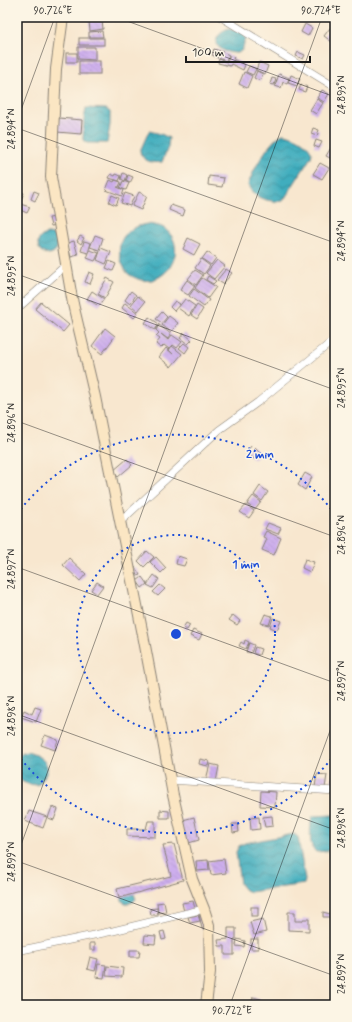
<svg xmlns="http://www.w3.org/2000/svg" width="352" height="1022" font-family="Mynerve,sans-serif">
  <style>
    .water { fill: url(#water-waves); stroke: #2e646d }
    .building { fill: url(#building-back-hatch) }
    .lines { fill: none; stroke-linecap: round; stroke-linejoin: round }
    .street-casing { stroke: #8a8276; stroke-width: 8 }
    .secondary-casing { stroke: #8a8276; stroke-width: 12 }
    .street { stroke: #fff; stroke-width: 7 }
    .secondary { stroke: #fbe6c3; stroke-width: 10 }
    .ticks { fill: none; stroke: #1c1c1c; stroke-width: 1; stroke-opacity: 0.45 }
    .ring { fill: none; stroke: #1d4ed8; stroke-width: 2; stroke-dasharray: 2 4 }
    .centre { fill: #1d4ed8; stroke: #fcf5e5; stroke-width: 2 }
    .ring-label { font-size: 12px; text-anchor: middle; font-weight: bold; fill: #1d4ed8; stroke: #fcf5e5; stroke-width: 3; stroke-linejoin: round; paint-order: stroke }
    .neatline { fill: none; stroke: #1c1c1c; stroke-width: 1.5 }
    .ticks-label { font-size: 10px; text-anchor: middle; fill: #1c1c1c }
  </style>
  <defs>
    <pattern id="water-waves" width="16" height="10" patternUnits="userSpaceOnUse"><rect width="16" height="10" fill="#40adbe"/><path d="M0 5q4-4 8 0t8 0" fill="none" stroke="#358c9a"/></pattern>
    <pattern id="building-back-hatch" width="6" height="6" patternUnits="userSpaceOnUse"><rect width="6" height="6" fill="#cdaeed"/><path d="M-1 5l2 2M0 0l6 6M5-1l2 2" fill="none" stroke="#af95cb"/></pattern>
  </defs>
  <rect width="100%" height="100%" fill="#fcf5e5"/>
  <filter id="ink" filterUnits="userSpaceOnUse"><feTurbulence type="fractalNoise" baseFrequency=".025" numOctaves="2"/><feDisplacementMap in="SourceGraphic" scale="8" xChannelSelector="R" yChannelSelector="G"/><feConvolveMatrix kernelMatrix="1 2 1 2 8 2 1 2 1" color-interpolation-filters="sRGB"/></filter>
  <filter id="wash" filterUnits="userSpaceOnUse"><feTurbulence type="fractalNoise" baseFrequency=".012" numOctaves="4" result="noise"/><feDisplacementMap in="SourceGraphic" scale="16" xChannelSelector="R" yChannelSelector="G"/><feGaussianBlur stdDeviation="0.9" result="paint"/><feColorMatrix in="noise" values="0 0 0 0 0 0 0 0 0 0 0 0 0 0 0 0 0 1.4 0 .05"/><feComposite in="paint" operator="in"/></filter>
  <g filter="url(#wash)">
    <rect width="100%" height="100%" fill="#f8e7cf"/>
    <g class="water">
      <path d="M229,29l14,4 3,6 -4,11 -4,3c-9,0 -17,-2 -22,-9 0,-8 5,-12 13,-15z"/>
      <path d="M86,108l20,1 4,3v13l-3,18h-20l-4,-3 1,-21z"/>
      <path d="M149,131l12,3 8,4 -1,9 -6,15c-8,2 -21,-1 -22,-11z"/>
      <path d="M283,134c10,1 25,8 29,19l-1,4 -28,44c-14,1 -29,-2 -35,-16 4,-13 22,-46 35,-51z"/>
      <path d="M147,224c6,1 13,1 18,5 13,10 13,25 5,38 -8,11 -19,16 -32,12 -4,-2 -10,-4 -12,-8 -14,-23 -5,-43 21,-47z"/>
      <circle cx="48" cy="244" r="10"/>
      <path d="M27,752c11,3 26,11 18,23 -2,4 -4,7 -7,10 -22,-1 -23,-9 -21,-28l5,-4z"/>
      <path d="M335,815v35l-19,2c-8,-6 -6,-26 -4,-35l2,-1z"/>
      <path d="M294,834l4,3 7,43 -1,4 -54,8 -5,-2 -5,-6 -4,-32 3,-6 6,-3z"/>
      <path d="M134,894l2,5 -3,3 -8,2 -3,-4v-5z"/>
    </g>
    <g id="blocks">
      <g class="building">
        <path d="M102,20l1,9 -13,2 -1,-10z"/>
        <path d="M305,24l7,4 -4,8 -7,-4z"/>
        <path d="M330,28l5,3v7l-3,4 -8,-6z"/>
        <path d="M102,31l1,6h-14v-5z"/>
        <rect x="79" y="38" width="25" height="7"/>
        <path d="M78,47h17v13l-17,-1z"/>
        <path d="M214,49l6,2 -2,7 -6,-3z"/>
        <path d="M221,51l8,4 -3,6 -8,-3z"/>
        <path d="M298,52l7,3 -2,4 -7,-3z"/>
        <rect x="66" y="53" width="11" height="9"/>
        <path d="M229,56l5,1 -1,2 12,6 -2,5 -12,-6 -1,2 -12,-3 1,-4 8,3z"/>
        <rect x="79" y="61" width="21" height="13"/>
        <path d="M259,62l9,4 -3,8 -9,-4z"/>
        <path d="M249,66l7,3 -3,6 -7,-3z"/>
        <path d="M257,71l6,3 -3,7 -6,-3z"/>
        <path d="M244,72l8,4 -5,12 -8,-4z"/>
        <path d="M279,74l10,4 -2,6 -4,-2 -2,6 -6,-2z"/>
        <path d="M291,75l9,4 -3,7 -9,-3z"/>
        <path d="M272,78l4,1 -2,6 -4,-1z"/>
        <path d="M301,84l6,3 -2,5 -6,-2z"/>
        <path d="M322,90l7,4 -5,8 -7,-4z"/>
        <path d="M317,99l6,4 -7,11 -6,-4z"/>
        <path d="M59,118l23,2 -1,14 -24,-2z"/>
        <path d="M313,128l6,2 -2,6 -6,-2z"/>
        <path d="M316,140l6,2 -3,6 -5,-2z"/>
        <path d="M332,146l3,2v3l-5,7 -4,-2z"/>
        <path d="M320,163l9,5 -7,11 -9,-5z"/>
        <path d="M123,173l4,2 -2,6 -4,-2z"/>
        <path d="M111,174l4,2 1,-2 5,2 -2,5 -10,-3z"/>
        <path d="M128,175l5,2 -3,6 -4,-2z"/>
        <path d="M209,176l15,2 -2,9 -14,-2z"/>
        <path d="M110,180l4,2 1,-2 6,2 -2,5h-2l7,3 -2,6 -16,-6z"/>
        <path d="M123,181l6,2 -3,7 -6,-2z"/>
        <path d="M19,191l5,2 -4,9 -3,-1z"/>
        <path d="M34,191l5,2 -4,8 -4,-2z"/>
        <path d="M139,192l8,4 -6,14 -9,-4z"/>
        <path d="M125,193l9,3 -4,10 -9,-3z"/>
        <path d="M112,195l7,3 -3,7 -7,-3z"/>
        <path d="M20,204l10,3 -3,6 -9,-4z"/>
        <path d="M171,205l14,5 -2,6 -14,-6z"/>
        <path d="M55,217l2,8 -6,1 -2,-8z"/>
        <path d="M95,235l8,3 -4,12 -9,-3z"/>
        <path d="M80,236l4,2 -3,6 -4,-3z"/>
        <path d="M188,238l12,6 -6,11 -11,-6z"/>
        <path d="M74,241l4,14 -7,2 -4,-14z"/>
        <path d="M84,241l7,2 -3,10 -7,-2z"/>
        <path d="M101,248l10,4 -5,12 -9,-4z"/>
        <path d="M90,250l9,3 -4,8 -8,-3z"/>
        <path d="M207,252l9,6 -5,7 -9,-6z"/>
        <path d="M201,259l9,7 -6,8 -9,-6z"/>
        <path d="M217,260l8,6 -11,13 -8,-6z"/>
        <path d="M109,261l7,3 -3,7 -7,-3z"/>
        <path d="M226,269l6,4 -9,11 -6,-4z"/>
        <path d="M195,270l8,5 -7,10 -8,-6z"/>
        <path d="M89,272l5,2 -4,10 -5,-2z"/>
        <path d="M208,276l8,5 -3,3 -7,-4z"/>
        <path d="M107,278l7,4 -9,16 -7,-4z"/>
        <path d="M202,278l14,9 -8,11 -13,-10z"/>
        <path d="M187,280l8,6 -7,9 -8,-5z"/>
        <path d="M194,289l15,11 -5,7 -15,-11z"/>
        <path d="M92,291l12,8 -5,7 -12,-7z"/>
        <path d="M131,291l5,4 -6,9 -5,-4z"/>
        <path d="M138,296l7,6 -7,9 -7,-6z"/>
        <path d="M185,299l10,7 -6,10 -11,-8z"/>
        <path d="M175,301l5,3 -6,7 -4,-4z"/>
        <path d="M41,302l28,23 -6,7 -28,-23z"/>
        <path d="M125,303l13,10 -4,5 -12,-10z"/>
        <path d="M197,305l6,4 -6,10 -6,-4z"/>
        <path d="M162,312l5,5 -5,6 -6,-4z"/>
        <path d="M169,316l9,7 -7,9 -9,-7z"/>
        <path d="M149,317l10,7 -4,6 -10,-7z"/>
        <path d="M159,325l12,9 -3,5 -7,-5 7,6 4,-5 10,7 -5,6 -4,-3 -4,4 -5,-4 -3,3 -5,-4 4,-5 -4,-3 3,-3 -3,-3z"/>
        <path d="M105,328l10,8 -13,18 -10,-8z"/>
        <path d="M184,333l8,7 -4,4 -8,-6z"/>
        <path d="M184,343l5,4 -4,6 -6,-5z"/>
        <path d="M172,346l10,8 -11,13 -12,-10 7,-9 7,6 -4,-4z"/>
        <path d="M252,445l8,8 -6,6 -8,-7z"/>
        <path d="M127,459l5,6 -14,12 -5,-6z"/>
        <path d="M305,473l7,4 -7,13 -7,-5z"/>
        <path d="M260,486l8,6 -6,9 -8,-6z"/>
        <path d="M253,496l8,6 -6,8 -8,-6z"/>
        <path d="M246,505l8,6 -5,7 -9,-6z"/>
        <path d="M268,523l13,5 -3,6 -13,-5z"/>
        <path d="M266,531l15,7 -7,17 -12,-5 5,-11 -4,-2z"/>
        <path d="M147,551l7,6 -10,10 -6,-6z"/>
        <path d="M178,556l9,3 -3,7 -8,-2z"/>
        <path d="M156,557l10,11 -5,5 -11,-11z"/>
        <path d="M69,558l17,16 -6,7 -17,-16z"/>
        <path d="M305,559l9,3 -4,10 -8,-4z"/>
        <path d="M135,567l5,8 -5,2 -4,-8z"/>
        <path d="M154,575l5,4 -6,9 -6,-3z"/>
        <path d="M142,577l5,7 -5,4 -5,-7z"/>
        <path d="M97,582l6,4 -6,8 -6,-4z"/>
        <path d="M160,585l5,4 -7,7 -5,-4z"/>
        <path d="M265,614l7,2 -3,9 -8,-2z"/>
        <path d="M233,615l7,6 -3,4 -8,-5z"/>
        <path d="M273,618l8,3 -4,9 -7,-3z"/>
        <path d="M186,623l4,2 -3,5 -4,-2z"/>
        <path d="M193,630l9,4 -3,6 -9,-4z"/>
        <path d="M245,640l4,2 -3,7 -7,-3 2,-4 3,2z"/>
        <path d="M249,643l5,2 -3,8 -5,-1z"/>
        <path d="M255,647l6,2 -2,6 -6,-2z"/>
        <path d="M35,707l6,2 -5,13 -15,-5 3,-7 8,4z"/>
        <path d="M45,735l13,5 -3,10 -14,-5z"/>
        <path d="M200,759l9,2 -1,5 -9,-2z"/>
        <path d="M210,764l9,2 -3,16 -10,-2z"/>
        <path d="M317,774l10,1 -2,13 -10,-1z"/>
        <path d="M333,775l2,1v10l-4,-1z"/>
        <path d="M261,791l15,1 -1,15 -15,-1z"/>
        <path d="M52,807l6,2 -4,11 -6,-2z"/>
        <path d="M160,810l9,1v7h-9z"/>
        <path d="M29,811l18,6 -4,11 -18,-7z"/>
        <path d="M272,816l1,10 -8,1 -2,-10z"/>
        <path d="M194,817l5,23 -14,4 -6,-23z"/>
        <path d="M259,817l1,12 -9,1 -1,-12z"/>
        <path d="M148,821h7v16l-28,-1v-7h19z"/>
        <path d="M232,824h6l1,8 -6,1z"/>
        <path d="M174,844l9,36 -64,18 -2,-9 54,-13 -8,-31z"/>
        <path d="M224,859l2,14 -15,2 -2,-14z"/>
        <path d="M208,860l1,10 -12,1 -1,-10z"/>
        <path d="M193,901l2,8 -11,3 -2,-9z"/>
        <path d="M164,902l2,10 -8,1 -1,-10z"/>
        <rect x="251" y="907" width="7" height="9"/>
        <path d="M157,908l1,7h-7l-1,-6z"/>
        <path d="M331,908h4v6h-2v3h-10v-5l7,2z"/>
        <path d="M288,912h7v9h8v-2h6v12l-21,-1z"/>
        <path d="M205,914l2,14 -5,1 -3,-14z"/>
        <path d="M198,915l2,6 -10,2 -2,-6z"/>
        <path d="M263,919l3,13 -12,3 -4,-13z"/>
        <path d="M228,928h8v11h-2v16h-9v-9h-6l-1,-6 10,-1z"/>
        <path d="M164,931l2,8 -4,1 -2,-8z"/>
        <path d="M145,935l11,1 -1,8 -11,-1z"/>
        <path d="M237,939l8,2 -1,6 -8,-1z"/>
        <rect x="251" y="939" width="7" height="10"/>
        <rect x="90" y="943" width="5" height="7"/>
        <path d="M130,950h10l-1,7h-9z"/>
        <path d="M90,957l8,2 -3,12 -8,-2z"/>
        <path d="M98,964l8,1 -2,13 -8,-1z"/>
        <path d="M107,966l16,2 -1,9 -16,-1z"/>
        <path d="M253,997l8,2 -2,6h-10l1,-4h2z"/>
      </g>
    </g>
  </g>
  <g filter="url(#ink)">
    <use href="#blocks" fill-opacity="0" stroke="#8a8276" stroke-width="1"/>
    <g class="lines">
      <defs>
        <g id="street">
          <path d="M221,17l114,70"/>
          <path d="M17,309l50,-45"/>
          <path d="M120,522l99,-92 39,-28 77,-63"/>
          <path d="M170,780l165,11"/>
          <path d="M17,951l96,-20 91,-22"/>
        </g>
        <path id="secondary" d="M63,17l-7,52 -5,108 22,127 22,93 48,238 30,160 19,84 12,30 5,16 1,47 -4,33"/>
      </defs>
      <use href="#street" class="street-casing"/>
      <use href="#secondary" class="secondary-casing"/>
      <use href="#street" class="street"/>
      <use href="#secondary" class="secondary"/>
    </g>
  </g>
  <path class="ticks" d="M116,17l219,80M17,121l38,-104M17,128l318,115M17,274l318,116M17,421l318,116M17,567l318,116M17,714l318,116M17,856l305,-839M17,861l318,115M230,1005l105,-288"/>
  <g class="ring">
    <circle cx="176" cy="634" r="99"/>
    <path d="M335 754A199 199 0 0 1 17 754M17 514A199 199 0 0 1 335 514"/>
  </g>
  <circle cx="176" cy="634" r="6" class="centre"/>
  <g class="ring-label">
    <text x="260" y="458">2 min</text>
    <text x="246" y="568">1 min</text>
  </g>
  <rect width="352" height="1022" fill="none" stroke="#fcf5e5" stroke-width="44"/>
  <path d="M186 56v6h124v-6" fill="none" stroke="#1c1c1c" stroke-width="2"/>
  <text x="192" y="56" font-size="12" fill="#1c1c1c" stroke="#fcf5e5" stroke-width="3" paint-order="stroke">100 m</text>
  <rect x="22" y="22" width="308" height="978" class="neatline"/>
  <g class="ticks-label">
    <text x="53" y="14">90.726°E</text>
    <text x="321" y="14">90.724°E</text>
    <text transform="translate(341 95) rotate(-90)" y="4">24.893°N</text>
    <text transform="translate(11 129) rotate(-90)" y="4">24.894°N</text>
    <text transform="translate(341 241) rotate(-90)" y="4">24.894°N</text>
    <text transform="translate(11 276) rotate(-90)" y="4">24.895°N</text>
    <text transform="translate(341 388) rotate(-90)" y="4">24.895°N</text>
    <text transform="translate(11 423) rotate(-90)" y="4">24.896°N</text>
    <text transform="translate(341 535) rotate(-90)" y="4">24.896°N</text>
    <text transform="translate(11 569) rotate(-90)" y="4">24.897°N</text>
    <text transform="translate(341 681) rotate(-90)" y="4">24.897°N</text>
    <text transform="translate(11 716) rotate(-90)" y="4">24.898°N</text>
    <text transform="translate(341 828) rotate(-90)" y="4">24.898°N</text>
    <text transform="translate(11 862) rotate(-90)" y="4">24.899°N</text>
    <text transform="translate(341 974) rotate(-90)" y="4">24.899°N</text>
    <text x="232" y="1014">90.722°E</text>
  </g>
</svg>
